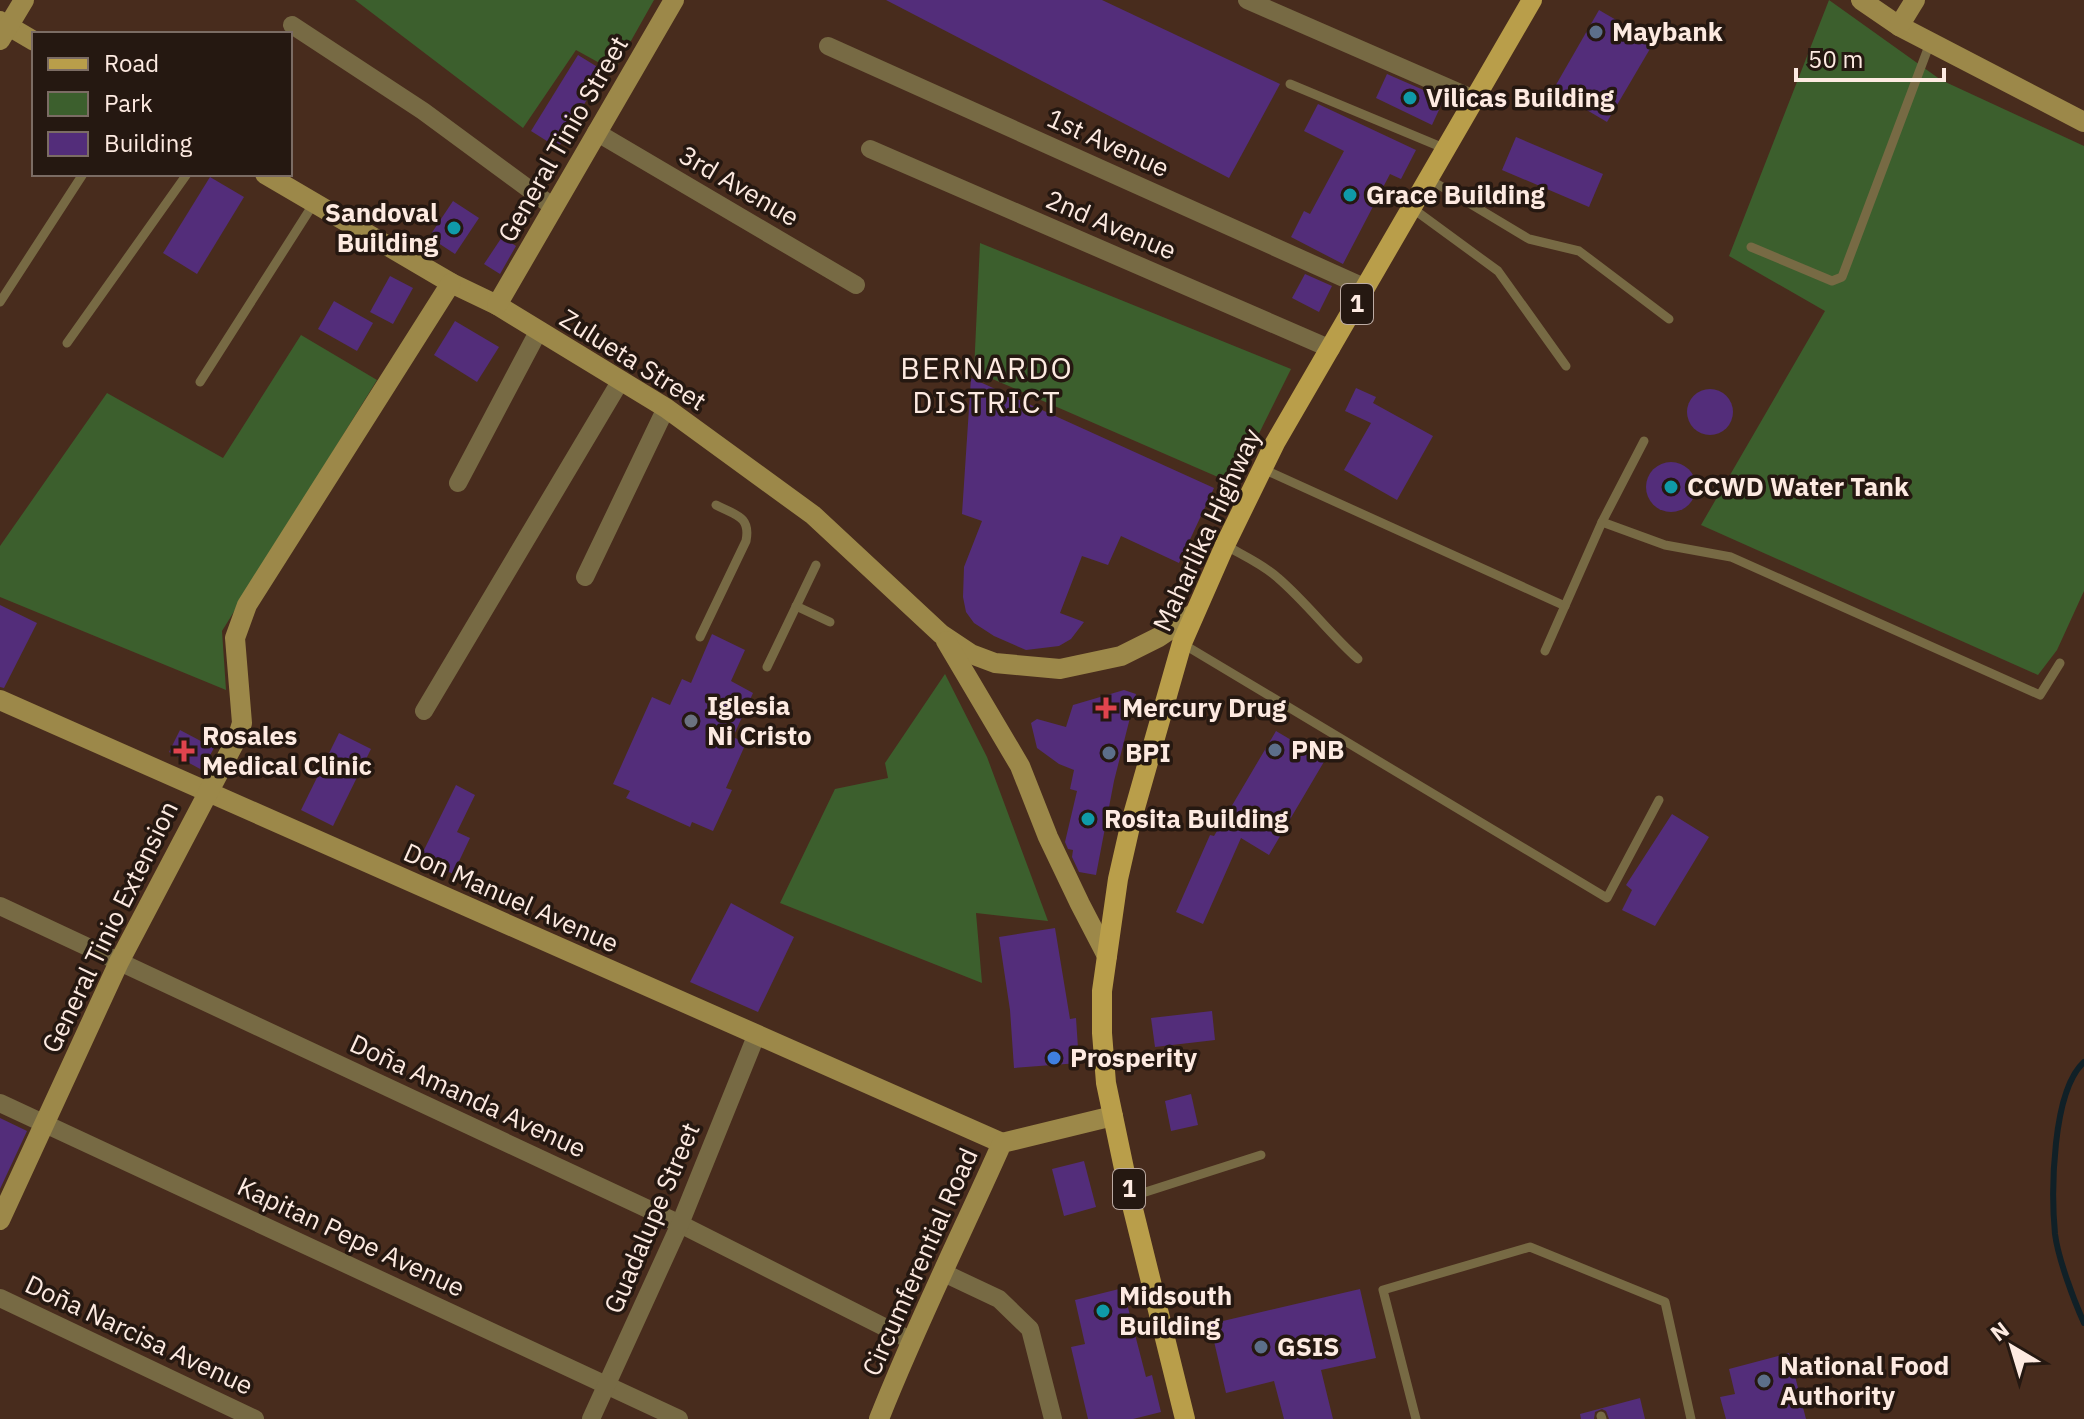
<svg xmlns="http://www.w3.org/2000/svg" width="2084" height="1419" font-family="'IBM Plex Sans',sans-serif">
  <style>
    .green { fill: #3c5f2d }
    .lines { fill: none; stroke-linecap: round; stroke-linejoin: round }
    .stream { stroke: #102027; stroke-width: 6 }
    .building { fill: #532d7a }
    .lane { stroke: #776a44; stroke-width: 9 }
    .street { stroke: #776a44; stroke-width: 18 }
    .secondary { stroke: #9c8849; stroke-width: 20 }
    .primary { stroke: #b99e4a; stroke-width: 20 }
    .service-dot { fill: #5c6f8a; stroke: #251811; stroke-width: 3 }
    .culture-dot { fill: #0f9aa8; stroke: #251811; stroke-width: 3 }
    .health-dot { fill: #e0444e; stroke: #251811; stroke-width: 3 }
    .worship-dot { fill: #6b7280; stroke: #251811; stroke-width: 3 }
    .shop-dot { fill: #3f7fe0; stroke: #251811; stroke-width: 3 }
    .labels { text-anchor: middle; stroke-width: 7; stroke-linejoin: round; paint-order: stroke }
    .shield { fill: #251811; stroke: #bcaba3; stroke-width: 2 }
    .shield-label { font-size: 24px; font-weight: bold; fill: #fdeae1 }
    .poi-label { font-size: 26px; font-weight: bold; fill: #fdeae1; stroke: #251811; text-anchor: start }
    .street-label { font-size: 26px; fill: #fdeae1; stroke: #251811 }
    .quarter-label { font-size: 30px; letter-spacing: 2px; fill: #fdeae1; stroke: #251811 }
  </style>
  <rect width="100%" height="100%" fill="#482c1d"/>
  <g class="green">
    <path d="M355,0h299l-40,71 -38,-21 -53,78z"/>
    <path d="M1829,0l112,80 143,66v445l-27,59 -19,25 -337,-150 124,-214 -96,-55z"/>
    <path d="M980,243l311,126 -57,115 -260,-113z"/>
    <path d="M301,335l76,45 -155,251 4,59 -226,-93v-51l107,-153 116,65z"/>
    <path d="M945,674l42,83 61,164 -72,-8 6,70 -202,-80 55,-114 53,-11 -3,-15z"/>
  </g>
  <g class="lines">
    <path class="stream" d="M2084,1062c-32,29 -33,130 -29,172 3,24 19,67 29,89"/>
  </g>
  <g class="building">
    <path d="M886,0h216l178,84 -51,94z"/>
    <path d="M1599,10l55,32 -47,80 -54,-32z"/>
    <path d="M578,55l26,16 -46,77 -27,-17z"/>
    <path d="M1387,74l57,25 -12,26 -56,-27z"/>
    <path d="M1318,104l98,46 -15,29 -11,-5 -47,90 -52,-27 13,-26 6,3 34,-63 -40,-20z"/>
    <path d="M1516,137l87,37 -14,33 -87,-37z"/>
    <path d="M210,177l34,20 -47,77 -34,-21z"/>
    <path d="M453,201l26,17 -24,36 -26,-17z"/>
    <path d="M502,237l14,9 -16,28 -16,-10z"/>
    <path d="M1305,274l27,12 -13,26 -27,-14z"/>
    <path d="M390,276l23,12 -20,36 -23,-12z"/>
    <path d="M334,301l39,22 -16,28 -39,-22z"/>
    <path d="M455,321l44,26 -22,35 -43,-27z"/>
    <path d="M971,378l243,110 -35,75 -58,-27 -13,29 -26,-9 -22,57 24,9 -13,17 -12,7 -33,4 -32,-14 -20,-13 -8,-11 -3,-15 1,-30 18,-46 -20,-7z"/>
    <path d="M1356,388l20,9 -3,6 60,33 -36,64 -53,-30 27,-47 -26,-12z"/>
    <circle cx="1710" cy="412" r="23"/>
    <circle cx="1671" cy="487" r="25"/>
    <path d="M0,605l37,18 -33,65 -4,-1z"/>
    <path d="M712,634l33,16 -14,31 22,12 -20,44 13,6 -20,45 6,2 -19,41 -21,-9 -2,5 -64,-29 4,-7 -17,-7 39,-87 18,8 12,-26 9,4z"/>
    <path d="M1124,690l12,4 -22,87 -18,94 -17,-3 -7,-15 1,-7 -5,-1 -3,-7 12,-51 -7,-2 4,-19 -15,-6 -22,-16 -6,-25 6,-4 29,8 7,-22z"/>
    <path d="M180,730l34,18 -12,22 -33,-18z"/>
    <path d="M1276,731l49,29 -56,95 -28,-17 -38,86 -27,-12 34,-77 4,1z"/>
    <path d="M339,733l32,16 -38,77 -32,-16z"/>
    <path d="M456,785l19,10 -18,37 13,6 -17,36 -33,-16z"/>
    <path d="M1672,814l37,23 -54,89 -33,-16 10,-20 -6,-5z"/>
    <path d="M731,903l63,34 -36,75 -68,-30z"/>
    <path d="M1055,928l15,91 6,-1 3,45 -65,5 -4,-58 -11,-73z"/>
    <path d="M1212,1011l3,29 -60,7 -4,-29z"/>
    <path d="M1191,1094l7,31 -27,6 -6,-30z"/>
    <path d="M0,1118l27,13 -27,58z"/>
    <path d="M1084,1161l12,46 -32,9 -12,-47z"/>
    <path d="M1123,1288l23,89 6,-2 9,37 -28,7h-45l-17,-72 14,-3 -10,-44z"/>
    <path d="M1360,1289l16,69 -55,12 12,49h-49l-10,-38 -48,12 -16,-69z"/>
    <path d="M1789,1353l17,66h-80l-6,-22 15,-3 -6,-25z"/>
    <path d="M1640,1398l5,21h-36l-3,-8 -4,-2 -7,3 -1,7h-13l-1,-5z"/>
  </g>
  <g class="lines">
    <g class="lane">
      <path d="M1290,84l156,65"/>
      <path d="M1429,179l100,60 50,12 90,68"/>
      <path d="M1412,208l86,63 68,95"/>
      <path d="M1751,247l81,34 10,-4 88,-234"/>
      <path d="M0,302l83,-128"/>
      <path d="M67,343l120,-169"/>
      <path d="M200,382l114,-179"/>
      <path d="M1263,469l302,137"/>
      <path d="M1602,522l63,23 66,12 309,138 20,-32"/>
      <path d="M1225,545c17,10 38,19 53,33 29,25 51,55 80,81"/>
      <path d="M796,606l34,16"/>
      <path d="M700,637l46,-96c5,-25 -11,-26 -30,-36"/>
      <path d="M1183,644l424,254 52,-98"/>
      <path d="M1545,651l57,-129 42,-81"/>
      <path d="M767,667l49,-102"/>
      <path d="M1130,1197l131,-42"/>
      <path d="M1601,1416l1,3"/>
      <path d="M1416,1419l-33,-129 147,-43 135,55 26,117"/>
    </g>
    <g class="street">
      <path d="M1247,0l227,99"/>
      <path d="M292,25l131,86 129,95"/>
      <path d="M828,46l538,242"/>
      <path d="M596,132l260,153"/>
      <path d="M870,149l461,200"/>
      <path d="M458,483l81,-153"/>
      <path d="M585,577l81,-169"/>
      <path d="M424,711l197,-331"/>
      <path d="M0,906l680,318 230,116"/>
      <path d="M0,1103l679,316"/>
      <path d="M944,1273l55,26 31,30 23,90"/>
      <path d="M0,1298l255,121"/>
      <path d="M591,1419l89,-195 76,-188"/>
    </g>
    <g class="secondary">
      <path d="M1861,0l38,26 185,96"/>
      <path d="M0,21l34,20"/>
      <path d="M1899,26l16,-26"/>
      <path d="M0,40l24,-40"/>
      <path d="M265,174l186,109 46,22 169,103 147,107 128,119 30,20 24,9 65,6 61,-13 38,-19 34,-23"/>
      <path d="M497,305l177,-305"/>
      <path d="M946,641l74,125 28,71 32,67 27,52"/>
      <path d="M0,700l1002,443"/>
      <path d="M0,1220l119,-258 119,-226 4,-13 -7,-85 12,-33 204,-322"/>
      <path d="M879,1419c37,-94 82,-184 123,-276l111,-27"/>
    </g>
    <path class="primary" d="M1185,1419l-55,-222 -24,-114 -4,-50v-42l16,-112 13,-57 51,-179 43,-98 50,-102 257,-443"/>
  </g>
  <g class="service-dot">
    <circle cx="1596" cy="32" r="8"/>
    <circle cx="1275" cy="750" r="8"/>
    <circle cx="1109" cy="753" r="8"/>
    <circle cx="1261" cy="1347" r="8"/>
    <circle cx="1764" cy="1381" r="8"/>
  </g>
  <g class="culture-dot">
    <circle cx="1410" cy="98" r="8"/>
    <circle cx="1350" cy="195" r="8"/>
    <circle cx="454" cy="228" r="8"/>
    <circle cx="1671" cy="487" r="8"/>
    <circle cx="1088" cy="819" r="8"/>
    <circle cx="1103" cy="1311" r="8"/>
  </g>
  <g class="health-dot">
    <path d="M1102 696h8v8h8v8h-8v8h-8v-8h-8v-8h8z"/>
    <path d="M180 739h8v8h8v8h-8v8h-8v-8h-8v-8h8z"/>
  </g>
  <circle class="worship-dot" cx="691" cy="721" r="8"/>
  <circle class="shop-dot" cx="1054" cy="1058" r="8"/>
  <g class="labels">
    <g class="shield">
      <rect x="1341" y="284" width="32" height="40" rx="6"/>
      <rect x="1113" y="1169" width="32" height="40" rx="6"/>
    </g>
    <g class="shield-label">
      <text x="1357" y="312">1</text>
      <text x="1129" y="1197">1</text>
    </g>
    <g class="poi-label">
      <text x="1612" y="41">Maybank</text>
      <text x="1426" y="107">Vilicas Building</text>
      <text x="1366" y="204">Grace Building</text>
      <text x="438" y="222" text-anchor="end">Sandoval<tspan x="438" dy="30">Building</tspan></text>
      <text x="1687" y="496">CCWD Water Tank</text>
      <text x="707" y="715">Iglesia<tspan x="707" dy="30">Ni Cristo</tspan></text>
      <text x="1122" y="717">Mercury Drug</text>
      <text x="202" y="745">Rosales<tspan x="202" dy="30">Medical Clinic</tspan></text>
      <text x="1291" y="759">PNB</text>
      <text x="1125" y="762">BPI</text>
      <text x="1104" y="828">Rosita Building</text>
      <text x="1070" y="1067">Prosperity</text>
      <text x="1119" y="1305">Midsouth<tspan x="1119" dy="30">Building</tspan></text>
      <text x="1277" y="1356">GSIS</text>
      <text x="1780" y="1375">National Food<tspan x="1780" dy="30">Authority</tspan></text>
    </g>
    <g class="street-label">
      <text transform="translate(563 139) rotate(-60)" y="9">General Tinio Street</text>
      <text transform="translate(1108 143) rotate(24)" y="9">1st Avenue</text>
      <text transform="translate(739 186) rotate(30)" y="9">3rd Avenue</text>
      <text transform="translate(1111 225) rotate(23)" y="9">2nd Avenue</text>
      <text transform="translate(633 360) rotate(32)" y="9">Zulueta Street</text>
      <text transform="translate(1207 530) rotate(-65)" y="9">Maharlika Highway</text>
      <text transform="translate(511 898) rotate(24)" y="9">Don Manuel Avenue</text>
      <text transform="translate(110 927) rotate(-64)" y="9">General Tinio Extension</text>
      <text transform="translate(468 1096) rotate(25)" y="9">Doña Amanda Avenue</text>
      <text transform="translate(652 1218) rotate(-67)" y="9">Guadalupe Street</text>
      <text transform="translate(351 1237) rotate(25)" y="9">Kapitan Pepe Avenue</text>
      <text transform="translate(920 1262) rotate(-66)" y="9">Circumferential Road</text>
      <text transform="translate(139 1335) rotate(25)" y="9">Doña Narcisa Avenue</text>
    </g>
    <g class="quarter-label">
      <text x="987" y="379">BERNARDO<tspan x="987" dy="34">DISTRICT</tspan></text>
    </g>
  </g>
  <rect x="32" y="32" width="260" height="144" fill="#251811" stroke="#7b6c64" stroke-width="2"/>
  <rect x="48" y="58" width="40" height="12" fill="#b99e4a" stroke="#7b6c64" stroke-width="2"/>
  <text x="104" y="72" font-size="24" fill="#fdeae1">Road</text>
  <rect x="48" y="92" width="40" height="24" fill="#3c5f2d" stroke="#7b6c64" stroke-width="2"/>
  <text x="104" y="112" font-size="24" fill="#fdeae1">Park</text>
  <rect x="48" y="132" width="40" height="24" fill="#532d7a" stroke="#7b6c64" stroke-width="2"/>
  <text x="104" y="152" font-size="24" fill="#fdeae1">Building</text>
  <g transform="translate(2012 1347) rotate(322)" stroke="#251811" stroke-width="6" paint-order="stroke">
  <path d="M0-6L14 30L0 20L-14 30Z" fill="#fdeae1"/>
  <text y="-12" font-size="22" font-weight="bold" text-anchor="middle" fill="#fdeae1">N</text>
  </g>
  <path d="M1796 68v12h148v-12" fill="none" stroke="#fdeae1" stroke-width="4"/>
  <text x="1808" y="68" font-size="24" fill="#fdeae1" stroke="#251811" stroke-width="6" paint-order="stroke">50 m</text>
</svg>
